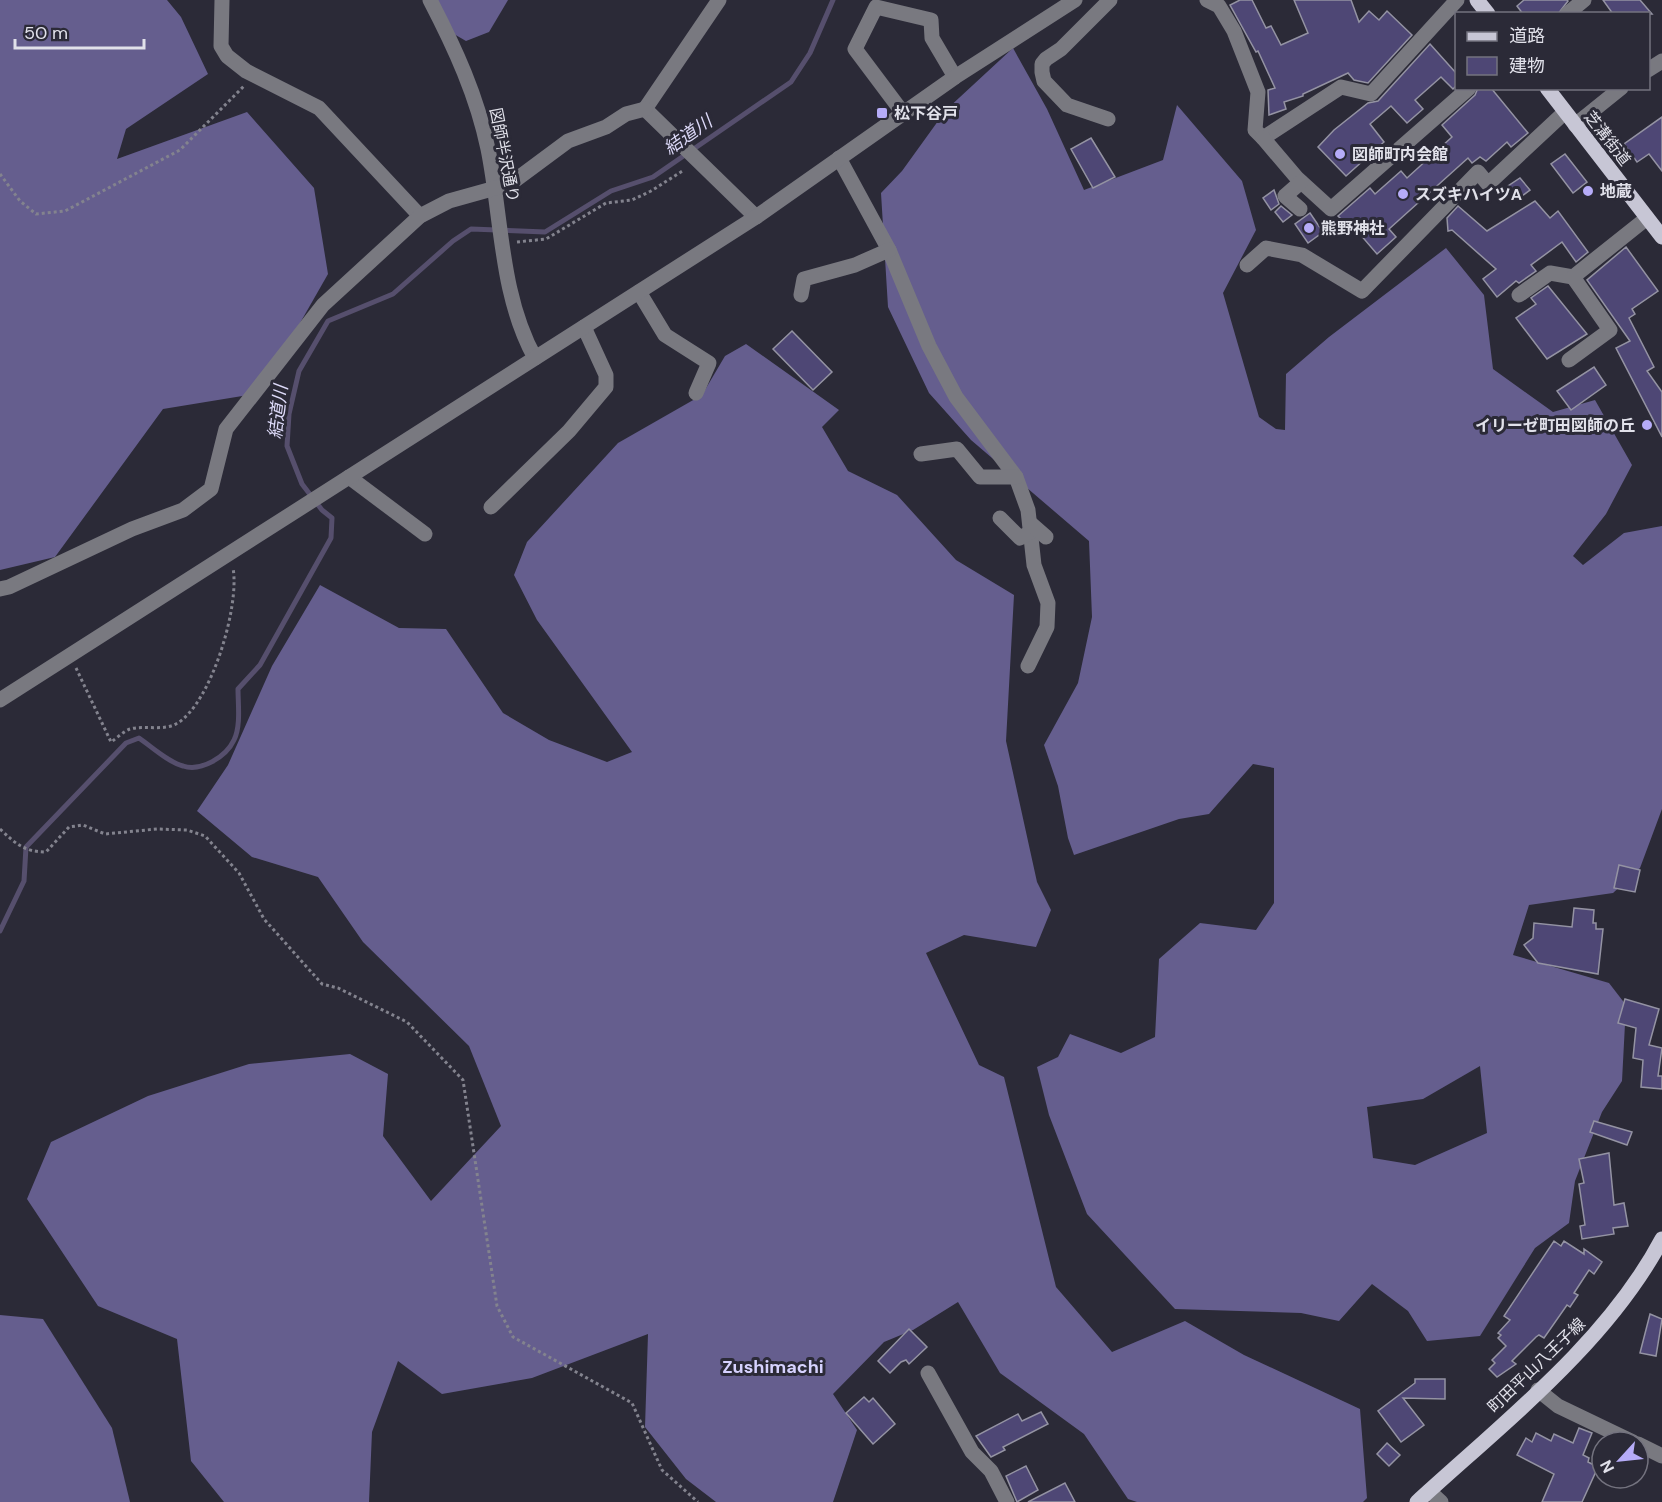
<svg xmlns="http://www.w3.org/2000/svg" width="1662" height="1502" font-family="'DM Sans','Noto Sans JP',sans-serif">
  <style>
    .forest { fill: #655e8e; fill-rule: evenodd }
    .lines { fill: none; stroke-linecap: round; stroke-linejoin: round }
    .stream { stroke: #564f6d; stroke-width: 5 }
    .building { fill: #4e4775; stroke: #9493a3; stroke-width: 1.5 }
    .path { stroke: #83838e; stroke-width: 3; stroke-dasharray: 3 3; stroke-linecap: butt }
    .minor { stroke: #797980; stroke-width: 15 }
    .major { stroke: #c7c6d5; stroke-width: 15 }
    .poi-dot { fill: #b6acf8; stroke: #2b2a37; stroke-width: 2 }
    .labels { text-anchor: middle; stroke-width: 6; stroke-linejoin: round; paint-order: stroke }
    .poi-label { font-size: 16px; font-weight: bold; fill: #e1e1ea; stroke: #2b2a37; text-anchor: start }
    .street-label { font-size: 16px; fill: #e1e1ea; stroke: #2b2a37 }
    .water-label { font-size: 18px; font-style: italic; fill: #dddaf9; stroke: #2b2a37 }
    .neighbourhood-label { font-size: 18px; font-weight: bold; fill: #d6d2fe; stroke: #2b2a37 }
  </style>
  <rect width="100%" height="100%" fill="#2b2a37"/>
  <g class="forest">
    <path d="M0,0h167l14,17 27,57 -82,55 -9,30 130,-47 67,76 14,86 -68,119 -97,16 -108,148 -55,13z"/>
    <path d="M429,0h79l-19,32 -23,9 -26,-15z"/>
    <path d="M1013,48l34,61 37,81 79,-30 14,-55 65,76 14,49 -33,63 36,124 17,12 9,1 1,-56 43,-37 117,-89 38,47 9,74 60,43 42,-12 37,65 -26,49 -33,42 10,9 41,-32 38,-7v283l-22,59 -27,25 -84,12 -16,50 96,28 17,22 -4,76 -20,31 -27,69 -6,42 -34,25 -55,88 -53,5 -19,-30 -36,-27 -33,37 -38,-8 -126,-4 -88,-95 -38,-99 -12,-48 21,-10 12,-23 51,19 34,-16 4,-78 41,-36 56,7 18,-27v-135l-21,-4 -44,50 -30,5 -105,36 -6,-17 -10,-52 -14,-41 34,-62 14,-66 -3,-76 -118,-101 -42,-47 -41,-86 -7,-114 21,-22 44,-61zM1480,1066l7,67 -72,32 -42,-7 -6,-51 56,-8z"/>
    <path d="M746,344l93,66 -17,17 26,44 49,24 59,65 58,35 -8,146 31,141 14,28 -15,37 -72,-12 -38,18 53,112 25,12 52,210 56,65 73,-31 59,34 116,54 7,89 -4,4h-226l-9,-3 -44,-65 -84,-61 -42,-71 -45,28 -29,12 -51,52 24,36 -24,72h-117l-30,-23 -41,-52 3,-93 -116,44 -90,16 -44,-33 -26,71 -3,70h-145l-33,-41 -14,-122 -79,-33 -71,-107 24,-57 97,-46 101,-32 101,-10 38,20 -5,62 48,65 70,-75 -32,-80 -106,-104 -45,-65 -66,-20 -55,-46 31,-46 44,-99 48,-81 79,43 47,1 57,84 46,27 58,22 25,-10 -95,-132 -23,-45 13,-33 91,-99 84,-48 23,-39z"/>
    <path d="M0,1315l43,4 69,109 18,74h-130z"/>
  </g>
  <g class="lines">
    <path class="stream" d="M0,931l24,-50 2,-34 100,-104 13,-5c13,9 29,24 44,28 18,6 43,-9 51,-26 7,-14 4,-36 4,-51l22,-24 71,-127 1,-20 -10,-8 -20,-26 -15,-38 2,-32 10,-43 29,-50 65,-27 60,-53 18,-12 74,3 66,-41 42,-14 138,-95 19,-29 23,-53"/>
  </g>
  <g class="building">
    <path d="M1240,0h12l14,28 5,-2 10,19 27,-12 -14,-33h57l8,22 10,-11 10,9 8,-9 25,24 -44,48 -14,-3 -6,-7 -45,21v2l-19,6 2,7 -17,6 -1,-25 7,-2 -17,-37 -2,1 -26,-47z"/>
    <path d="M1524,0h43l1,1 -10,13h-35l-6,-8z"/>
    <path d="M1603,0h37l12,14h-39z"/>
    <path d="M1430,44l26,29v13l-3,3 -12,-12 -26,23 8,9 -16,14 -16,-17 -21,18 14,18 -38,34 -28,-29 16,-17 34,-27 10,-2z"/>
    <path d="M1478,88h13l37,45 -17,14 -4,-5 -21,19 -6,-4 -8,6 -4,-5 -79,71 7,8 -19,17 -30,-35 -3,3 -6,-6 32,-28 5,6 26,-23 6,7 45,-41 -10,-12 33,-30z"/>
    <path d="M1662,117v54l-13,-17 -12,8 -13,-18z"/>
    <path d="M1091,138l24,39 -22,11 -22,-39z"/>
    <path d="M1565,154l22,28 -14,11 -22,-29z"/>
    <path d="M1520,178l10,12 -12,9 -10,-13z"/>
    <path d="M1274,190l5,14 -8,6 -8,-12z"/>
    <path d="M1535,201l15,17 8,-7 30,41 -12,10 -14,-20 -31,23 5,6 -17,12 -3,-2 -19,16 -14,-18 13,-10 -44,-39 -4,1 -1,-13 11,-12 29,25z"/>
    <path d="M1281,206l11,9 -9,7 -8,-10z"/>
    <path d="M1310,213l13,19 -15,11 -13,-19z"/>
    <path d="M1626,247l32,44 -26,18 3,5 -6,4 25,49 -7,4 15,21v45l-46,-89 14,-7 -43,-61z"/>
    <path d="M1548,286l39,48 -40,25 -31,-41 20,-14 -5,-6z"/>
    <path d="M792,331l40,41 -19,18 -40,-41z"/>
    <path d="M1594,367l12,18 -35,25 -14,-19z"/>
    <path d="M1619,865l21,5 -5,22 -21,-4z"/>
    <path d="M1574,908l20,2 -1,13h3v6h7l-5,45 -60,-11 -14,-18 9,-7 1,-15 38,4z"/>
    <path d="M1625,999l34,10 -10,36 13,3 -4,28h4v13l-21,-2 2,-27 -10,-2 3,-30 -18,-5z"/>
    <path d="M1594,1121l38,11 -5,13 -37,-13z"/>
    <path d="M1609,1153l5,52 10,-2 4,23 -15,2 1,6 -32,5 -2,-13 5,-1 -6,-41 5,-1 -5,-24z"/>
    <path d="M1554,1241l7,5 3,-5 20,13v-5l18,13 -8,12 -5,-4 -15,23 4,2 -8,12 -3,-2 -23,33 -5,-3 -3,2 -24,24 4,3 -19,13 -8,-8 6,-6 -3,-3 14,-14 -8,-8 3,-3 -3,-2 12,-13 -6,-4z"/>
    <path d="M1650,1314l12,5 -6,37 -16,-3z"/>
    <path d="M909,1329l18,18 -18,17 -3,-4 -5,2 -11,11 -12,-12z"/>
    <path d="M1415,1379h30v20l-42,-1 21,27 -23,17 -23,-31 37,-28z"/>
    <path d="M864,1397l5,5 4,-4 22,26 -22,20 -27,-31z"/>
    <path d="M1041,1412l7,12 -45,23 2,3 -14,7 -15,-21 42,-22 4,7z"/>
    <path d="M1579,1428l13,5 -9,22 6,3 -1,4 10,5 -16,35h-40l12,-28 -37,-19 9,-17 6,4 4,-9 15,8 3,-7 19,9z"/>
    <path d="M1387,1443l13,12 -11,11 -12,-12z"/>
    <path d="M1026,1466l12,24 -21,12 -11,-26z"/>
    <path d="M1065,1483l10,19h-47z"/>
  </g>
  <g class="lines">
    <g class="path">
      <path d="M0,174l20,27 16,13 29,-3 115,-61 64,-64"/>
      <path d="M517,242l29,-3 60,-36 26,-3 19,-9 33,-21"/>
      <path d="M76,668l35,74c6,-4 13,-11 19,-13 15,-4 33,2 46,-5 35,-19 64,-118 57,-156"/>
      <path d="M0,829c15,14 24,23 46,23l23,-25 14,-2 22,9 52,-5 30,1 18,6 34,37 25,46 58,65 16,4 69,34 56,58 34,226 16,31 119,66 30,67 36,32"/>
    </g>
    <g class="minor">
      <path d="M222,0l-1,46 6,10 19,15 73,37 101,108"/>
      <path d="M430,0c25,48 47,96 58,149 14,69 12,146 47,209"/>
      <path d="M719,0l-74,109 111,108"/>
      <path d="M1207,0l12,6 15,25 24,61 -3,38 8,8 78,-51 30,7 86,-94"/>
      <path d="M1567,14l17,-14"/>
      <path d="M1648,70l14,-9"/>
      <path d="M903,113l-48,-64 21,-42 55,13 1,18 23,39"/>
      <path d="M1108,119l-41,-14 -23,-24 -2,-9v-8l4,-5 15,-10 49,-49"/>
      <path d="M1575,125l46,-37"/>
      <path d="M1263,138l34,40 34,31 138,-121"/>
      <path d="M839,158l50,92 40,96 27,51 60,80 12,33 6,55 14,38 -1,24 -19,39"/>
      <path d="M1300,209l-15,-13 16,-14"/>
      <path d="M1247,265l19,-17 36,7 60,36 116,-119 10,12 77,-72"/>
      <path d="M639,292l26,43 44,28 -13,30"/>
      <path d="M801,295l3,-16 51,-14 34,-15"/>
      <path d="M1519,295l31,-22 23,4"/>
      <path d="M1569,360l41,-30 -37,-53 74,-59"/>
      <path d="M921,454l36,-5 23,28h36"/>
      <path d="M349,477l76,57"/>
      <path d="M491,507l78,-76 37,-44v-12l-22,-48"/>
      <path d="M1000,518l20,20 11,-6"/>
      <path d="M1030,523l16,14"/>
      <path d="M0,589l9,-2 123,-58 51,-19 28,-21 15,-60 97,-124 97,-89 29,-15 61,-17 58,-43 38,-14 20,-13 19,-5"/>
      <path d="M0,700l756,-483 199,-140 120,-77"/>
      <path d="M928,1373l44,79 19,19 16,31"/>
      <path d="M1538,1390l20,16 75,36"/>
      <path d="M1638,1444l24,12"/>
      <path d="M1429,1491l12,11"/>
    </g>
    <g class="major">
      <path d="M1477,0l11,14"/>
      <path d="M1547,88l115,149"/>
      <path d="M1417,1502c86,-79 190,-159 245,-263"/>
    </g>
  </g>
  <g class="poi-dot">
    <rect x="876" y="107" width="12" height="12" rx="3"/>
    <circle cx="1340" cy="154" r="6"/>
    <circle cx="1588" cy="191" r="6"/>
    <circle cx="1403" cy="194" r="6"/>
    <circle cx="1309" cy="228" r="6"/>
    <circle cx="1647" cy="425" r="6"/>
  </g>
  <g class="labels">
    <g class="poi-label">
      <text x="894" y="119">松下谷戸</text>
      <text x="1352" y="160">図師町内会館</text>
      <text x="1600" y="197">地蔵</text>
      <text x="1415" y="200">スズキハイツA</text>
      <text x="1321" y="234">熊野神社</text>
      <text x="1635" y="431" text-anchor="end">イリーゼ町田図師の丘</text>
    </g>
    <g class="street-label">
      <text transform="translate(1608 138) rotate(52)" y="6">芝溝街道</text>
      <text transform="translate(505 155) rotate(79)" y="6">図師半沢通り</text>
      <text transform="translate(1536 1365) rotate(-44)" y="6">町田平山八王子線</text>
    </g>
    <g class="water-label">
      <text transform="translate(688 135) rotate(-35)" y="6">結道川</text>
      <text transform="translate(278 412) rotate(-83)" y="6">結道川</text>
    </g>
    <g class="neighbourhood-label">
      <text x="773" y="1373">Zushimachi</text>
    </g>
  </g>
  <rect x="1455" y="12" width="195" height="78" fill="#2b2a37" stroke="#74737f" stroke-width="1.5"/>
  <rect x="1467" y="32" width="30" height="9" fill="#c7c6d5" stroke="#74737f" stroke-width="1.5"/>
  <text x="1509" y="42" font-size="18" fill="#e1e1ea">道路</text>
  <rect x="1467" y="57" width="30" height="18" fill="#4e4775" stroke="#74737f" stroke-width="1.5"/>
  <text x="1509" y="72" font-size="18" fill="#e1e1ea">建物</text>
  <g transform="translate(1620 1460) rotate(243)"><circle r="28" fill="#2b2a37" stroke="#74737f" stroke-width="1.5"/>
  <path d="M0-4.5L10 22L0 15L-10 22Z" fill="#b6acf8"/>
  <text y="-9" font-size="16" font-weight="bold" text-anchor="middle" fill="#e1e1ea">N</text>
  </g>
  <path d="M15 39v9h129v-9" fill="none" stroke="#e1e1ea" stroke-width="3"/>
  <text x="24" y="39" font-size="18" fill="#e1e1ea" stroke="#2b2a37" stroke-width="4.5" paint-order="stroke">50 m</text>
</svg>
